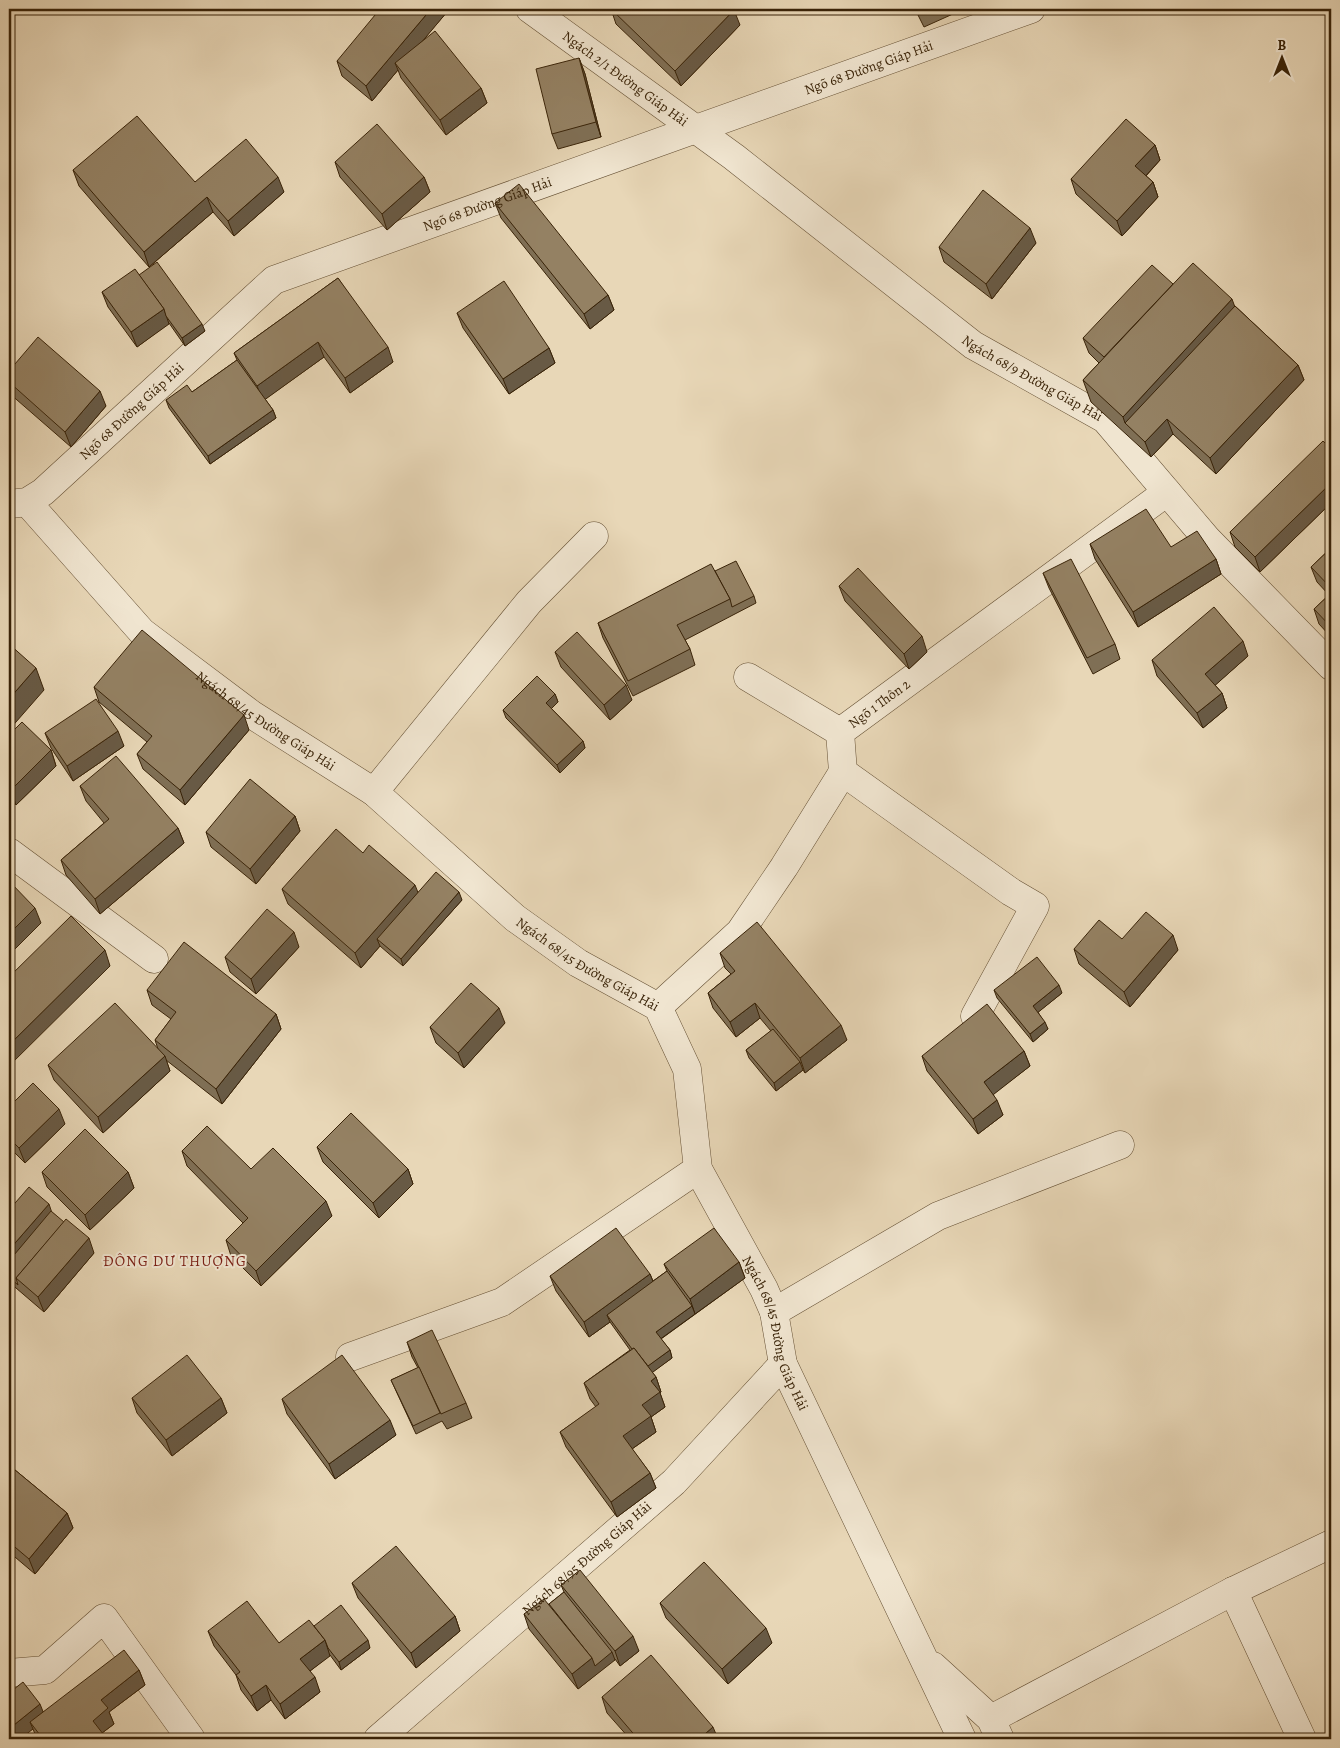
<svg xmlns="http://www.w3.org/2000/svg" width="1340" height="1748" font-family="Alegreya,serif">
  <style>
    .lines { fill: none; stroke-linecap: round; stroke-linejoin: round }
    .minor-casing { stroke: #655034; stroke-width: 29 }
    .minor { stroke: #f0e5d0; stroke-width: 28 }
    .wall { fill: #7f6f55; stroke: #392308 }
    .shaded-wall { fill: #685a45; stroke: #392308 }
    .building { fill: #948163; stroke: #392308 }
    .labels { text-anchor: middle; stroke-width: 4; stroke-linejoin: round; paint-order: stroke }
    .street-label { font-size: 14px; fill: #392308; stroke: #f0e5d0 }
    .neighbourhood-label { font-size: 15px; letter-spacing: 1px; fill: #7a1f14; stroke: #f0e5d0 }
  </style>
  <rect width="100%" height="100%" fill="#e8d7b7"/>
  <filter id="stains"><feTurbulence type="fractalNoise" baseFrequency=".004" numOctaves="4"/><feColorMatrix values="0 0 0 0 .2 0 0 0 0 .09 0 0 0 0 .02 0 0 0 .5 -.17"/></filter>
  <radialGradient id="worn" r=".72"><stop offset=".6" stop-color="#630" stop-opacity="0"/><stop offset="1" stop-color="#630" stop-opacity=".3"/></radialGradient>
  <g class="lines">
    <defs>
      <g id="minor">
        <path id="s1" d="M530,9l204,148 239,188 132,74 102,120 124,127"/>
        <path id="s2" d="M27,502l115,130 109,82 123,78 141,126 63,45 80,44 29,62 11,100 66,120 10,23 9,52 179,375"/>
        <path id="s3" d="M10,504l17,-2 16,-10 231,-212 757,-271"/>
        <path d="M748,677l92,55"/>
        <path d="M374,792l155,-190 65,-66"/>
        <path d="M9,852l145,107"/>
        <path d="M658,1007l82,-75 44,-65 59,-95"/>
        <path id="s4" d="M975,1016l60,-110 -24,-14 -168,-120 -3,-40 327,-240"/>
        <path d="M774,1312l164,-96 182,-71"/>
        <path d="M350,1357l152,-55 196,-133"/>
        <path d="M1233,1591l69,148"/>
        <path d="M933,1666l58,53 9,20"/>
        <path d="M9,1673l36,-3 59,-52 87,121"/>
        <path d="M991,1719l242,-128 98,-47"/>
        <path id="s5" d="M378,1739l296,-257 109,-118"/>
      </g>
    </defs>
    <use href="#minor" class="minor-casing"/>
    <use href="#minor" class="minor"/>
  </g>
  <g class="wall">
    <path d="M611,9l129,16 -59,61 -65,-62z"/>
    <path d="M915,9h49l-40,18z"/>
    <path d="M447,12l-25,29 59,47 6,15 -41,32 -45,-57 -3,-8 -26,31 -30,-25 -5,-15z"/>
    <path d="M579,58l6,16 16,63 -43,12 -6,-15z"/>
    <path d="M1155,145l5,15 -14,16 7,6 5,15 -36,39 -46,-42 -5,-15z"/>
    <path d="M335,162l89,15 6,15 -43,38 -47,-53z"/>
    <path d="M73,170l122,12 89,10 -50,44 -21,-24 -64,55 -70,-81z"/>
    <path d="M495,203l113,92 6,15 -24,19 -89,-111z"/>
    <path d="M1036,243l-44,56 -48,-37 -5,-15z"/>
    <path d="M139,275l66,56 -20,15 -16,-23 -32,24 -29,-40 -6,-15z"/>
    <path d="M338,278l55,84 -43,31 -26,-36 -59,42 8,11 3,8 -66,46 -41,-56 -3,-8 26,-8 45,-32 -3,-7z"/>
    <path d="M1173,284l62,22 63,59 6,15 -88,94 -43,-40 -22,23 -60,-55 -8,-22 16,-17 -10,-10 -6,-15z"/>
    <path d="M457,313l92,35 6,15 -46,31 -46,-66z"/>
    <path d="M9,382l97,24 -35,41 -62,-54z"/>
    <path d="M1331,449v54l-71,69 -25,-25 -5,-15z"/>
    <path d="M1090,544l81,3 45,12 5,15 -83,53 -43,-68z"/>
    <path d="M1331,548v89l-12,-13 -5,-15 15,-14 -12,-13 -6,-15z"/>
    <path d="M715,571l39,25 2,7 -71,37 5,9 5,16 -62,31 -30,-58 -5,-15z"/>
    <path d="M1043,573l72,71 5,15 -27,15 -44,-86z"/>
    <path d="M839,586l88,66 -18,17 -64,-68z"/>
    <path d="M555,652l77,48 -22,20 -49,-53z"/>
    <path d="M1248,656l-33,29 7,8 5,15 -24,20 -46,-52 -5,-16z"/>
    <path d="M94,687l155,43 -64,75 -42,-36 -6,-15 10,-12 -48,-40z"/>
    <path d="M555,694l3,8 -7,6 32,33 2,7 -25,25 -54,-55 -3,-8z"/>
    <path d="M45,733l79,13 -51,35 -22,-33z"/>
    <path d="M9,735l42,15 5,16 -40,39 -7,-8z"/>
    <path d="M80,786l98,42 6,15 -84,71 -34,-39 -5,-15 43,-37 -18,-22z"/>
    <path d="M295,816l5,15 -44,53 -45,-37 -5,-15z"/>
    <path d="M363,853l55,39 44,8 -59,66 -23,-20 -19,22 -73,-64 -6,-15z"/>
    <path d="M1122,939l56,11 -48,57 -51,-43 -5,-15z"/>
    <path d="M299,947l-43,47 -26,-22 -5,-15z"/>
    <path d="M720,953l127,87 -42,33 -2,-3 -27,21 -27,-33 -3,-8 25,-19 -11,-13 -24,19 -23,-29 -5,-15 23,-19 -6,-6z"/>
    <path d="M147,990l129,24 5,15 -59,75 -56,-44 4,11 -67,62 -49,-53 -6,-15 110,-16 -3,-9 16,-21 -19,-14z"/>
    <path d="M994,990l68,3 -24,19 10,17 -15,13 -36,-44z"/>
    <path d="M505,1023l-41,45 -28,-25 -6,-16z"/>
    <path d="M1024,1051l6,15 -37,28 10,21 -25,19 -51,-63 -5,-15z"/>
    <path d="M9,1107l56,17 -40,39 -16,-16z"/>
    <path d="M317,1147l91,22 5,15 -34,34 -56,-56z"/>
    <path d="M182,1151l69,18 81,47 -71,70 -30,-30 -5,-16 17,-17 -56,-57z"/>
    <path d="M42,1172h86l6,16 -44,42 -43,-43z"/>
    <path d="M9,1210l42,1 43,42 -50,59 -35,-30z"/>
    <path d="M739,1262l6,16 -84,61 9,11 2,8 -20,14 4,5 5,15 -1,1 5,14 -14,10 5,15 -24,17 18,24 6,15 -39,29 -51,-70 -6,-15 36,-25 -6,-8 -6,-16 46,-33 -20,-28 -21,15 -33,-46 -6,-15 100,-2 3,7 14,-10 -3,-7z"/>
    <path d="M407,1342l59,61 6,15 -25,11 -5,-8 -26,13 -25,-54 27,-12 -6,-11z"/>
    <path d="M132,1398h89l6,15 -55,43 -35,-43z"/>
    <path d="M282,1399l114,36 -61,44 -48,-65z"/>
    <path d="M9,1465l58,48 6,15 -38,46 -26,-22z"/>
    <path d="M352,1583l103,33 5,15 -44,37 -58,-70z"/>
    <path d="M561,1585l78,66 -19,15 -5,-7 -37,30 -49,-60 -5,-15 25,-10 15,-12z"/>
    <path d="M660,1603l112,40 -44,41 -62,-66z"/>
    <path d="M314,1626l56,22 -29,22 -11,-15 -20,16 10,21 -35,27 -14,-19 -14,11 -16,-21 -5,-15 -22,-29 -6,-15 71,12z"/>
    <path d="M139,1670l6,15 -36,27 5,12 -12,9 5,6h-70l-4,-10 -24,10 34,-27z"/>
    <path d="M602,1697l116,42h-88l-23,-26z"/>
  </g>
  <g class="shaded-wall">
    <path d="M431,9h15l1,3 -47,56 -5,-5 3,7 -26,31 -6,-15z"/>
    <path d="M734,10l6,15 -59,61 -6,-15z"/>
    <path d="M579,58l6,16 16,63 -5,-15z"/>
    <path d="M481,88l6,15 -41,32 -6,-15z"/>
    <path d="M1155,145l5,15 -19,21 -6,-15z"/>
    <path d="M278,177l6,15 -50,44 -6,-15z"/>
    <path d="M424,177l6,15 -43,38 -5,-16z"/>
    <path d="M1153,182l5,15 -36,39 -5,-15z"/>
    <path d="M207,197l6,15 -64,55 -5,-15z"/>
    <path d="M1030,228l6,15 -44,56 -6,-15z"/>
    <path d="M608,295l6,15 -24,19 -6,-15z"/>
    <path d="M1232,299l8,22 -115,102 -2,-6z"/>
    <path d="M164,309l5,15 -32,23 -6,-15z"/>
    <path d="M202,324l3,7 -20,15 -3,-8z"/>
    <path d="M318,342l6,15 -61,44 -6,-15z"/>
    <path d="M388,347l5,15 -43,31 -5,-15z"/>
    <path d="M549,348l6,15 -46,31 -6,-15z"/>
    <path d="M1298,365l6,15 -88,94 -6,-16z"/>
    <path d="M100,391l6,15 -35,41 -6,-15z"/>
    <path d="M273,410l3,8 -66,46 -2,-8z"/>
    <path d="M1167,419l6,15 -22,23 -6,-15z"/>
    <path d="M1331,483v20l-71,69 -5,-15z"/>
    <path d="M1216,559l5,15 -83,53 -5,-15z"/>
    <path d="M922,636l5,16 -18,17 -5,-15z"/>
    <path d="M1243,641l5,15 -37,33 -6,-15z"/>
    <path d="M36,668l8,22 -35,40v-31z"/>
    <path d="M626,685l6,15 -22,20 -6,-15z"/>
    <path d="M1222,693l5,15 -24,20 -6,-15z"/>
    <path d="M555,694l3,8 -9,9 -3,-8z"/>
    <path d="M244,715l5,15 -64,75 -5,-15z"/>
    <path d="M118,731l6,15 -51,35 -6,-15z"/>
    <path d="M583,741l2,7 -25,25 -3,-8z"/>
    <path d="M51,750l5,16 -40,39 -5,-15z"/>
    <path d="M295,816l5,15 -44,53 -6,-15z"/>
    <path d="M178,828l6,15 -84,71 -5,-15z"/>
    <path d="M415,885l6,15 -44,39 3,7 -19,22 -6,-15z"/>
    <path d="M459,892l3,8 -59,66 -2,-7z"/>
    <path d="M35,908l6,15 -32,32v-21z"/>
    <path d="M294,932l5,15 -43,47 -5,-15z"/>
    <path d="M1173,935l5,15 -48,57 -6,-15z"/>
    <path d="M105,950l5,16 -101,100v-21z"/>
    <path d="M1059,985l3,8 -26,21 -3,-8z"/>
    <path d="M755,1003l5,15 -24,19 -6,-15z"/>
    <path d="M499,1008l6,15 -41,45 -6,-15z"/>
    <path d="M276,1014l5,15 -59,75 -6,-15z"/>
    <path d="M1045,1022l3,7 -15,13 -3,-8z"/>
    <path d="M841,1025l6,15 -42,33 -5,-15z"/>
    <path d="M1024,1051l6,15 -41,32 -5,-16z"/>
    <path d="M165,1056l5,15 -67,62 -5,-16z"/>
    <path d="M800,1062l3,8 -27,21 -2,-8z"/>
    <path d="M997,1100l6,15 -25,19 -5,-15z"/>
    <path d="M59,1109l6,15 -40,39 -6,-15z"/>
    <path d="M408,1169l5,15 -34,34 -6,-15z"/>
    <path d="M128,1172l6,16 -44,42 -5,-15z"/>
    <path d="M326,1201l6,15 -71,70 -5,-15z"/>
    <path d="M49,1204l5,15 -45,53v-22z"/>
    <path d="M89,1238l5,15 -50,59 -6,-15z"/>
    <path d="M739,1262l6,16 -50,36 -5,-15z"/>
    <path d="M650,1274l6,15 -49,26 3,7 -21,15 -5,-15z"/>
    <path d="M692,1306l3,8 -36,26 -3,-8z"/>
    <path d="M670,1350l2,8 -23,17 -3,-8z"/>
    <path d="M656,1377l5,15 -1,1 5,14 -14,10 5,15 -27,19 -6,-15 19,-31 9,-24z"/>
    <path d="M221,1398l6,15 -55,43 -6,-16z"/>
    <path d="M390,1420l6,15 -61,44 -6,-15z"/>
    <path d="M650,1473l6,15 -39,29 -6,-15z"/>
    <path d="M67,1513l6,15 -38,46 -6,-15z"/>
    <path d="M455,1616l5,15 -44,37 -5,-15z"/>
    <path d="M766,1628l6,15 -44,41 -6,-15z"/>
    <path d="M633,1636l6,15 -19,15 -5,-15z"/>
    <path d="M325,1640l5,16 -24,18 -6,-15z"/>
    <path d="M368,1640l2,8 -29,22 -2,-8z"/>
    <path d="M612,1652l3,8 -37,29 -6,-15 20,-16z"/>
    <path d="M139,1670l6,15 -36,27 5,12 -16,12 -5,-15 8,-21z"/>
    <path d="M315,1677l5,15 -35,27 -5,-15z"/>
    <path d="M266,1685l5,15 -14,11 -6,-15z"/>
    <path d="M40,1704l6,15 -16,3 3,7 -13,10h-11v-10z"/>
    <path d="M713,1727l5,12h-19z"/>
  </g>
  <g class="building">
    <path d="M380,9h51l-65,77 -29,-25z"/>
    <path d="M611,9h122l1,1 -59,61z"/>
    <path d="M917,9h9l-7,3z"/>
    <path d="M435,31l46,57 -41,32 -45,-57z"/>
    <path d="M579,58l17,64 -44,12 -16,-65z"/>
    <path d="M137,116l58,66 51,-43 32,38 -50,44 -21,-24 -63,55 -71,-82z"/>
    <path d="M1126,119l29,26 -20,21 18,16 -36,39 -46,-42z"/>
    <path d="M377,124l47,53 -42,37 -47,-52z"/>
    <path d="M519,184l89,111 -24,19 -89,-111z"/>
    <path d="M983,190l47,38 -44,56 -47,-37z"/>
    <path d="M157,262l45,62 -20,14 -16,-22 -2,-7 -25,-34z"/>
    <path d="M1193,263l39,36 -109,118 -40,-37z"/>
    <path d="M1152,265l21,19 -69,73 -21,-19z"/>
    <path d="M135,269l29,40 -33,23 -29,-40z"/>
    <path d="M338,278l50,69 -43,31 -27,-36 -61,44 -23,-33z"/>
    <path d="M504,281l45,67 -46,31 -46,-66z"/>
    <path d="M1235,306l63,59 -88,93 -43,-39 -22,23 -20,-19z"/>
    <path d="M38,337l62,54 -35,41 -56,-50v-11z"/>
    <path d="M237,360l36,50 -65,46 -42,-56 21,-15 5,7z"/>
    <path d="M1323,441l8,8v34l-76,74 -25,-25z"/>
    <path d="M1146,509l25,38 26,-16 19,28 -83,53 -43,-68z"/>
    <path d="M1331,548v40l-20,-21z"/>
    <path d="M1071,559l44,85 -28,14 -44,-85z"/>
    <path d="M736,561l18,35 -22,11 -2,-8 -15,-28z"/>
    <path d="M711,564l19,35 -53,26 13,24 -62,32 -30,-58z"/>
    <path d="M858,568l64,68 -18,18 -65,-68z"/>
    <path d="M1331,593v34l-17,-18z"/>
    <path d="M1214,607l29,34 -38,33 17,19 -25,20 -45,-53z"/>
    <path d="M142,630l102,85 -64,75 -43,-36 15,-18 -58,-49z"/>
    <path d="M577,632l49,53 -22,20 -49,-53z"/>
    <path d="M9,644l27,24 -27,31z"/>
    <path d="M537,676l18,18 -9,9 37,38 -26,24 -54,-55z"/>
    <path d="M96,699l22,32 -51,35 -22,-33z"/>
    <path d="M22,722l29,28 -40,40 -2,-2v-53z"/>
    <path d="M116,756l62,72 -83,71 -34,-39 48,-41 -29,-33z"/>
    <path d="M250,779l45,37 -45,53 -44,-37z"/>
    <path d="M336,829l27,24 6,-8 46,40 -60,68 -73,-64z"/>
    <path d="M436,872l23,20 -58,67 -24,-20z"/>
    <path d="M9,881l26,27 -26,26z"/>
    <path d="M267,909l27,23 -43,47 -26,-22z"/>
    <path d="M1146,912l27,23 -49,57 -50,-43 25,-29 23,19z"/>
    <path d="M71,916l34,34 -96,95v-68z"/>
    <path d="M757,922l84,103 -41,33 -45,-55 -25,19 -22,-29 27,-22 -15,-18z"/>
    <path d="M184,942l92,72 -60,75 -61,-49 21,-28 -29,-22z"/>
    <path d="M1037,957l22,28 -26,21 12,16 -15,12 -36,-44z"/>
    <path d="M471,983l28,25 -41,45 -28,-26z"/>
    <path d="M115,1003l50,53 -67,61 -50,-52z"/>
    <path d="M987,1004l37,47 -40,31 13,18 -24,19 -51,-63z"/>
    <path d="M773,1029l27,33 -26,21 -28,-33z"/>
    <path d="M33,1083l26,26 -40,39 -10,-10v-31z"/>
    <path d="M351,1113l57,56 -35,34 -56,-56z"/>
    <path d="M207,1126l44,43 22,-21 53,53 -70,70 -30,-31 22,-22 -66,-67z"/>
    <path d="M85,1129l43,43 -43,43 -43,-43z"/>
    <path d="M29,1187l20,17 -40,46v-40z"/>
    <path d="M51,1211l13,11 -48,56 2,7 -9,-8v-16z"/>
    <path d="M66,1219l23,19 -51,59 -22,-19z"/>
    <path d="M616,1228l34,46 -66,48 -34,-46z"/>
    <path d="M714,1228l25,34 -49,37 -26,-35z"/>
    <path d="M667,1271l25,35 -36,26 14,18 -22,16 -14,-18 -2,1 -25,-34z"/>
    <path d="M432,1330l34,73 -25,11 -34,-72z"/>
    <path d="M634,1348l22,29 -5,4 9,11 -18,13 9,11 -28,20 27,37 -39,29 -51,-70 39,-28 -15,-21z"/>
    <path d="M187,1355l34,43 -55,42 -34,-42z"/>
    <path d="M342,1355l48,65 -61,44 -47,-65z"/>
    <path d="M419,1367l21,46 -27,13 -22,-46z"/>
    <path d="M9,1465l58,48 -38,46 -20,-17z"/>
    <path d="M396,1546l59,70 -44,37 -59,-70z"/>
    <path d="M704,1562l62,66 -44,41 -62,-66z"/>
    <path d="M580,1570l53,66 -18,15 -54,-66z"/>
    <path d="M564,1592l48,60 -17,14 -3,-8 -43,-54z"/>
    <path d="M544,1599l48,59 -20,16 -48,-60z"/>
    <path d="M247,1601l32,42 30,-23 16,20 -25,19 15,18 -35,27 -14,-19 -15,11 -15,-21 4,-3 -32,-41z"/>
    <path d="M341,1605l27,35 -29,22 -11,-14 -3,-8 -11,-14z"/>
    <path d="M124,1650l15,20 -38,30 7,8 -15,13 14,18h-64l-13,-17z"/>
    <path d="M651,1655l62,72 -14,12h-61l-36,-42z"/>
    <path d="M23,1682l17,22 -31,25v-36z"/>
    <path d="M173,1736l2,3h-7z"/>
  </g>
  <g class="labels">
    <g class="street-label">
      <text dy="5" stroke="none"><textPath href="#s3" startOffset="981">Ngõ 68 Đường Giáp Hải</textPath></text>
      <text dy="5" stroke="none"><textPath href="#s1" startOffset="118">Ngách 2/1 Đường Giáp Hải</textPath></text>
      <text dy="5" stroke="none"><textPath href="#s3" startOffset="576">Ngõ 68 Đường Giáp Hải</textPath></text>
      <text dy="5" stroke="none"><textPath href="#s1" startOffset="624">Ngách 68/9 Đường Giáp Hải</textPath></text>
      <text dy="5" stroke="none"><textPath href="#s3" startOffset="156">Ngõ 68 Đường Giáp Hải</textPath></text>
      <text dy="5" stroke="none"><textPath href="#s4" startOffset="448">Ngõ 1 Thôn 2</textPath></text>
      <text dy="5" stroke="none"><textPath href="#s2" startOffset="326">Ngách 68/45 Đường Giáp Hải</textPath></text>
      <text dy="5" stroke="none"><textPath href="#s2" startOffset="731">Ngách 68/45 Đường Giáp Hải</textPath></text>
      <text dy="5" stroke="none"><textPath href="#s2" startOffset="1165">Ngách 68/45 Đường Giáp Hải</textPath></text>
      <text dy="5" stroke="none"><textPath href="#s5" startOffset="276">Ngách 68/95 Đường Giáp Hải</textPath></text>
    </g>
    <g class="neighbourhood-label">
      <text x="175" y="1266">ĐÔNG DƯ THƯỢNG</text>
    </g>
  </g>
  <rect width="1340" height="1748" fill="none" stroke="#e8d7b7" stroke-width="30"/>
  <rect x="10" y="10" width="1320" height="1728" fill="none" stroke="#392308" stroke-width="2.5"/>
  <rect x="15" y="15" width="1310" height="1718" fill="none" stroke="#392308"/>
  <g transform="translate(1282 58)" stroke="#f0e5d0" stroke-width="4" paint-order="stroke">
  <path d="M0-4L9 19L0 12L-9 19Z" fill="#392308"/>
  <text y="-8" font-size="14" font-weight="bold" text-anchor="middle" fill="#392308">B</text>
  </g>
  <rect width="100%" height="100%" filter="url(#stains)"/>
  <rect width="100%" height="100%" fill="url(#worn)"/>
</svg>
